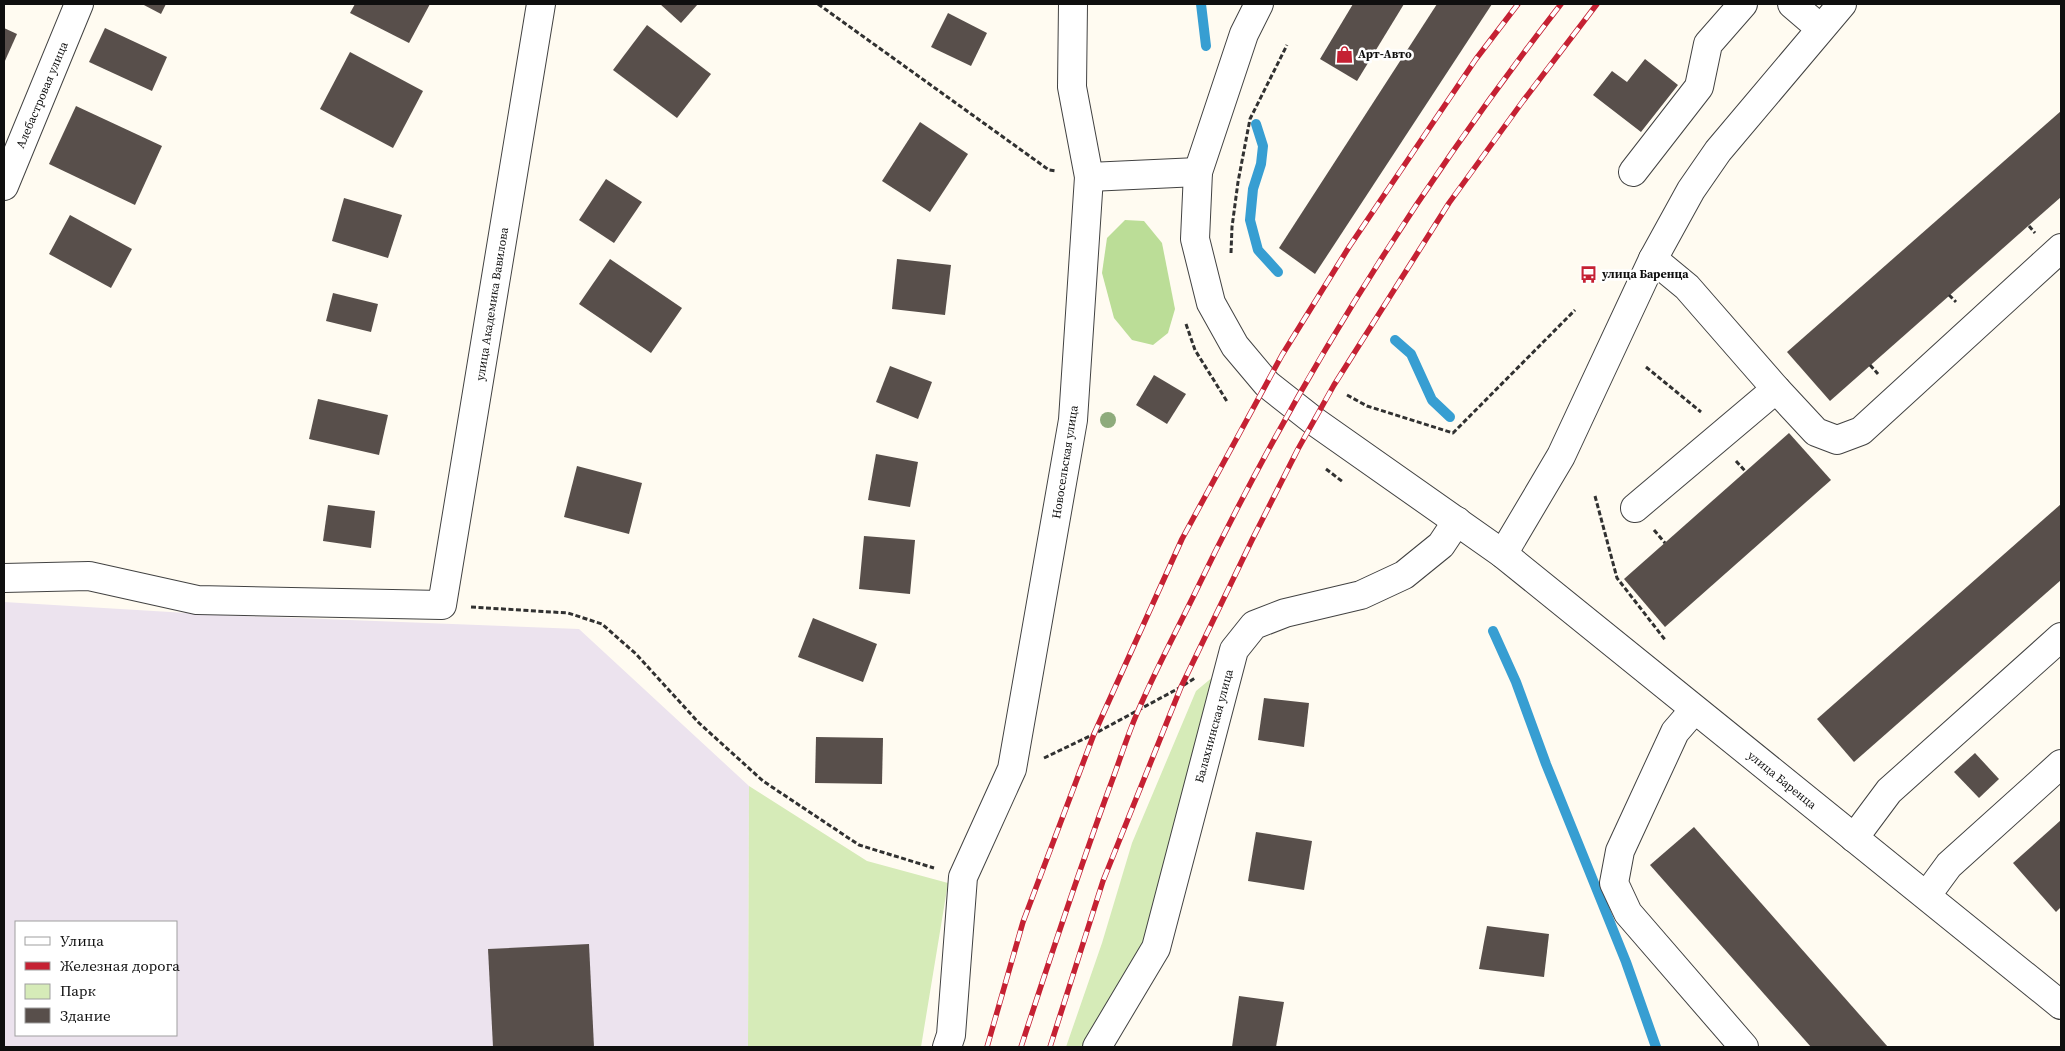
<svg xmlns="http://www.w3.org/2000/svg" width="2065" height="1051" font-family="'Source Serif 4',serif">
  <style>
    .industrial { fill: #ece3ee; fill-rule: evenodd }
    .green { fill: #d6ebb8 }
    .forest { fill: #bbdd97 }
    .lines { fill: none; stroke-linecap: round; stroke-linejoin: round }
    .stream { stroke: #379ed2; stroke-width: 10 }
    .building { fill: #584f4b }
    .minor-casing { stroke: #424242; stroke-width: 30 }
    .path { stroke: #313131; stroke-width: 3; stroke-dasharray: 5 2.5; stroke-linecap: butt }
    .minor { stroke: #fff; stroke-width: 28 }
    .rail-casing { stroke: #c52133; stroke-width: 5.5 }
    .rail { stroke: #fff; stroke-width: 4; stroke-dasharray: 11; stroke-linecap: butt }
    .tree { fill: #8eab7c }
    .labels { text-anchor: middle; stroke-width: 5; stroke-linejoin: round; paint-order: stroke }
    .poi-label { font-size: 12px; font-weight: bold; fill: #0f0f0f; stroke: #fff; text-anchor: start }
    .street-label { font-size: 12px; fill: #0f0f0f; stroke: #fff }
  </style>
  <rect width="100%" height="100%" fill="#fffbf1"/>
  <path class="industrial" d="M4,602l216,13 359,14 170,157 -1,261h-744zM16,922h160v113h-160z"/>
  <g class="green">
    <path d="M1220,671l-81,286 -50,90h-23l36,-104 30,-100 64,-152z"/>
    <path d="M749,786l118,75 81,22 -27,164h-173z"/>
  </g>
  <path class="forest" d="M1125,220l19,1 18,22 13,66 -7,24 -15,12 -21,-5 -18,-22 -12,-45 5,-35z"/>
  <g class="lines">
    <g class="stream">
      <path d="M1201,4l5,42"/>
      <path d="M1256,124l7,22 -2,18 -8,25 -3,31 8,30 20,22"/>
      <path d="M1395,340l16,14 21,46 18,17"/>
      <path d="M1493,631l23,51 30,82 80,198 30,85"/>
    </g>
  </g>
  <g class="building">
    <path d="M142,4h24l-5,10z"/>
    <path d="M355,4h75l-21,39 -59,-30z"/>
    <path d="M660,4h38l-17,19z"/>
    <path d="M1353,4h51l-47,77 -37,-22z"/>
    <path d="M1437,4h55l-177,270 -36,-26z"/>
    <path d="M948,13l39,20 -16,33 -40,-19z"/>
    <path d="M647,25l64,49 -34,44 -64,-48z"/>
    <path d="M4,28l13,6 -13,29z"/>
    <path d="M105,28l62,29 -15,34 -63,-29z"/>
    <path d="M350,52l73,39 -30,57 -73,-39z"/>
    <path d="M1645,59l33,26 -37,47 -48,-37 19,-24 15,11z"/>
    <path d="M76,106l86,40 -27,59 -86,-41z"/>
    <path d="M2061,111v86l-231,204 -43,-49z"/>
    <path d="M920,122l48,32 -38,58 -48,-31z"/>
    <path d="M606,179l36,23 -28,41 -35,-23z"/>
    <path d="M344,198l58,17 -14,43 -56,-17z"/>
    <path d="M70,215l62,34 -21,39 -62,-34z"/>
    <path d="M610,259l72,49 -31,45 -72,-49z"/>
    <path d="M897,259l54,6 -6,50 -53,-6z"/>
    <path d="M333,293l45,11 -7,28 -45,-11z"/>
    <path d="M890,366l42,16 -14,37 -42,-17z"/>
    <path d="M1154,375l32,19 -19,30 -31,-19z"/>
    <path d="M318,399l70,16 -9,40 -70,-16z"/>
    <path d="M1789,433l42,47 -166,147 -41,-48z"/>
    <path d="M876,454l42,8 -8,45 -42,-7z"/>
    <path d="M577,466l65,17 -13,51 -65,-17z"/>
    <path d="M2061,504v76l-207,182 -37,-43z"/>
    <path d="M328,505l47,6 -4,37 -48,-7z"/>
    <path d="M864,536l51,4 -5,54 -51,-5z"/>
    <path d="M813,618l64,26 -14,38 -65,-25z"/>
    <path d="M1264,698l45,5 -5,44 -46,-7z"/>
    <path d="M816,737l67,1 -1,46 -67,-1z"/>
    <path d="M1975,753l24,26 -20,19 -25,-26z"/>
    <path d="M2061,820v87l-5,5 -43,-49z"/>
    <path d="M1694,827l194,220h-77l-161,-182z"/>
    <path d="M1256,832l56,9 -8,49 -56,-9z"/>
    <path d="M1487,926l62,8 -5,43 -65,-8z"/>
    <path d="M589,944l5,103h-101l-5,-98z"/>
    <path d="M1239,996l45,6 -8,45h-44z"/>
  </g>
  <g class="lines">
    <defs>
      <g id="minor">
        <path d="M1259,4l-15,30 -46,138 -3,67 16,64 24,43 32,38 47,37 189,133 558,451"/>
        <path d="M1792,4l28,24"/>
        <path d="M1633,172l66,-85 9,-43 35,-40"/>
        <path d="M1089,177l109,-5"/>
        <path d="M4,186l75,-182"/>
        <path d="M1653,259l34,28 89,102 40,43 21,8 24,-9 200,-183"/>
        <path d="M1635,508l141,-119"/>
        <path d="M1503,554l58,-98 92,-197 38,-69 27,-39 124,-147"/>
        <path d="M4,578l85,-2 108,24 245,5 99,-601"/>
        <path d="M1694,710l-19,22 -55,119 -6,32 14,30 116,134"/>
        <path d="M1854,838l35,-47 172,-154"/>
        <path d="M1927,895l22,-30 112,-101"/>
        <path d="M947,1047l4,-12 12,-158 49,-108 61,-349 16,-243 -17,-90 1,-83"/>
        <path d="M1097,1047l59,-99 78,-298 20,-25 31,-12 76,-18 43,-20 37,-30 16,-24"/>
      </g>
    </defs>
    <use href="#minor" class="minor-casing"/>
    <g class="path">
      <path d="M818,4l231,166 7,1"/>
      <path d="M2029,226l6,7"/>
      <path d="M1231,253l1,-26 6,-45 12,-63 37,-74"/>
      <path d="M1949,295l7,7"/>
      <path d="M1186,324l9,26 33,53"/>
      <path d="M1870,365l8,9"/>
      <path d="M1646,367l55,45"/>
      <path d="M1347,395l20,11 86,27 122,-123"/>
      <path d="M1736,461l10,11"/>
      <path d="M1326,469l17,13"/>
      <path d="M1595,496l22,82 49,63"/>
      <path d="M1654,530l11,13"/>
      <path d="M471,607l97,6 34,11 34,30 63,69 64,58 96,64 75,23"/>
      <path d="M1044,758l50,-24 87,-47 14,-9"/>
    </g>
    <use href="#minor" class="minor"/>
    <defs>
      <g id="rail">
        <path d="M987,1047l36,-125 71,-188 88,-195 100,-184 67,-108 127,-188 42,-55"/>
        <path d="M1021,1047c28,-86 57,-173 88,-258 10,-26 18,-53 29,-78 17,-40 38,-79 57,-118 101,-210 224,-406 366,-589"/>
        <path d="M1050,1047l53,-166 78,-194 71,-147 46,-91 36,-64 115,-182 74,-102 74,-97"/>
      </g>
    </defs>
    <use href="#rail" class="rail-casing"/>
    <use href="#rail" class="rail"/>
  </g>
  <circle class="tree" cx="1108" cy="420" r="8"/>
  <defs>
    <symbol id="shop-bare" viewBox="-9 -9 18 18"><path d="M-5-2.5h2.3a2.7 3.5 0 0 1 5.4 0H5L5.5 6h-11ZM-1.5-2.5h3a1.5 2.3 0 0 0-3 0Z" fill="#c52133" stroke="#fff" stroke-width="2.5" paint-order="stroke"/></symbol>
    <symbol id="bus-bare" viewBox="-9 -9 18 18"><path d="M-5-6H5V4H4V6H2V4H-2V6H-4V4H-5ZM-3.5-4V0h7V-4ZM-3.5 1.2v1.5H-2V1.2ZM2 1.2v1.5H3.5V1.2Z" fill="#c52133" stroke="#fff" stroke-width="2.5" paint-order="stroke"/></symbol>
  </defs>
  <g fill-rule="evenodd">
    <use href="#shop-bare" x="1332" y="42" width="25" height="25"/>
    <use href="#bus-bare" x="1576" y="262" width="25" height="25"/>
  </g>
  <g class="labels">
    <g class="poi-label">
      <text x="1358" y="58">Арт-Авто</text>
      <text x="1602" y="278">улица Баренца</text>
    </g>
    <g class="street-label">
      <text transform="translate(42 95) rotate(-67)" y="4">Алебастровая улица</text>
      <text transform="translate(492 304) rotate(-81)" y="4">улица Академика Вавилова</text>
      <text transform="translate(1065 462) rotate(-81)" y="4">Новосельская улица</text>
      <text transform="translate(1214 726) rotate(-75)" y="4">Балахнинская улица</text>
      <text transform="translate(1782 780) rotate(39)" y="4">улица Баренца</text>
    </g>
  </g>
  <rect width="2065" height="1051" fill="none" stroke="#0f0f0f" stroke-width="10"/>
  <rect x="15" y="921" width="162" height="115" fill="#ffffff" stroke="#9f9f9f"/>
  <rect x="25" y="937" width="25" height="8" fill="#ffffff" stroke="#9f9f9f"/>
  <text x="60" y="946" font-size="15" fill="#0f0f0f">Улица</text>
  <rect x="25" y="962" width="25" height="8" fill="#c52133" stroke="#9f9f9f"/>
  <text x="60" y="971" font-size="15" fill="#0f0f0f">Железная дорога</text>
  <rect x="25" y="984" width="25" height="15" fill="#d6ebb8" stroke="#9f9f9f"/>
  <text x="60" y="996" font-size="15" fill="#0f0f0f">Парк</text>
  <rect x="25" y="1008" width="25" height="15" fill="#584f4b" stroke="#9f9f9f"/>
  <text x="60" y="1021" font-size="15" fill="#0f0f0f">Здание</text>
</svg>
